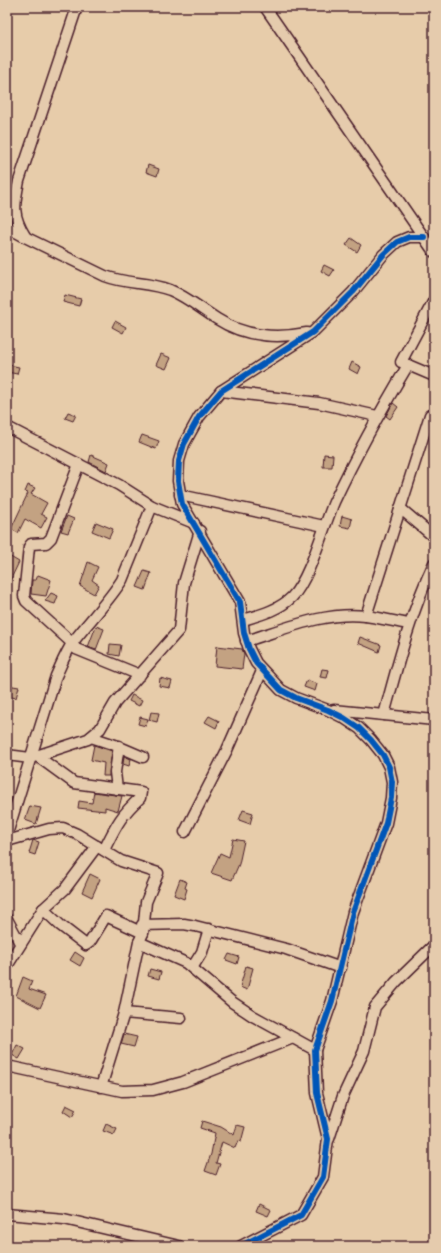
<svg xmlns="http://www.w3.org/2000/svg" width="441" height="1253" font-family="Caveat,sans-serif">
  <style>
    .building { fill: #c3a282; stroke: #4a1f2b }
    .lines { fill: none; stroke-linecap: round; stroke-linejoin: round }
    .minor-casing { stroke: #4a1f2b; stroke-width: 13 }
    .minor { stroke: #e5cbad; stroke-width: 10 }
    .cycleway-casing { stroke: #e5cbad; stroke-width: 8 }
    .cycleway { stroke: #0057b8; stroke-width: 6 }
  </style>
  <rect width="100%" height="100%" fill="#e7ccaa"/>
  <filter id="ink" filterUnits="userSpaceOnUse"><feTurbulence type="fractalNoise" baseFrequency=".025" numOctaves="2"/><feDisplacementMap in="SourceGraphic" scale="8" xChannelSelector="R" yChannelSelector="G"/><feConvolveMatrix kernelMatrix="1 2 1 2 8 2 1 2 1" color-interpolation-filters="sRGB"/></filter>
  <g filter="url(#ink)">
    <g class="building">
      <path d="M148,165l11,4 -2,7 -11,-4z"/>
      <path d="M351,238l10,7 -4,7 -11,-7z"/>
      <path d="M324,265l10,5 -4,6 -9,-5z"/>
      <path d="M65,295l16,4 -2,7 -16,-4z"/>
      <path d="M115,321l11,6 -3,6 -11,-6z"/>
      <path d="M161,354l10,4 -5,11 -10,-4z"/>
      <path d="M352,362l9,5 -3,7 -9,-5z"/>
      <path d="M9,365l10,2 -2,7 -10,-2z"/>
      <path d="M393,403l5,4 -8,12 -4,-3z"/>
      <path d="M68,412l8,3 -3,6 -8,-3z"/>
      <path d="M142,435l17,6 -3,8 -17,-7z"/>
      <path d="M324,454l9,1 -1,12h-9z"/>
      <path d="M91,455l18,8 -3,8 -17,-9z"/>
      <path d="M28,485l7,3 -4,6 16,9 -6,11 6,3 -6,11 -16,-9 -7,14 -7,-4 17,-36 -3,-1z"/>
      <path d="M67,516l7,3 -6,14 -7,-2z"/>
      <path d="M342,516l10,3 -2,9 -10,-2z"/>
      <path d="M96,522l17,7 -4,9 -17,-7z"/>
      <path d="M7,555l12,7 -12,25z"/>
      <path d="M88,562l10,5 -6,13 7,5 -5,9 -14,-8z"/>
      <path d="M144,571l7,2 -6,17 -8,-3z"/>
      <path d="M38,575l13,5 -5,16 -15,-2 1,-14h4z"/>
      <path d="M51,593l7,3 -3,8 -10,-3z"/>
      <path d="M96,626l8,3 -8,21 -8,-3z"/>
      <path d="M360,637l21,8 -2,7 -21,-9z"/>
      <path d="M110,644l11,1 -2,11 -10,-2z"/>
      <path d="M217,646l25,3 2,5 -2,15 -27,-3z"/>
      <path d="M322,669l7,1 -2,8 -7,-1z"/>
      <path d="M160,678l12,3 -2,7 -11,-2z"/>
      <path d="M307,680l10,4 -2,7 -11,-4z"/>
      <path d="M7,685l12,2 -3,11 -9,-2z"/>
      <path d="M132,695l10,5 -3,6 -10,-5z"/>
      <path d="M151,712l8,1 -2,9 -8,-2z"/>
      <path d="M209,716l10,5 -3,7 -11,-6z"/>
      <path d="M140,717l8,2 -2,7 -8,-2z"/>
      <path d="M94,745l18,6 -3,25h-6l1,-13 -13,-3z"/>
      <path d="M124,756l7,3 -2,7 -6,-2z"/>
      <path d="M94,792l28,4 -4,15 -13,-4v4l-27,-3 1,-7 13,2z"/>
      <path d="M30,806l11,2 -5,16 -11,-4z"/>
      <path d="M243,810l10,3 -3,11 -11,-4z"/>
      <path d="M233,839l11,2 -5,23 -7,16 -21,-7 9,-20 9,4z"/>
      <path d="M33,840l6,2 -4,13 -6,-2z"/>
      <path d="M90,874l10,5 -8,18 -10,-5z"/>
      <path d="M180,879l7,3 -2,6 2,1 -3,10 -10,-4z"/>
      <path d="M75,952l9,6 -4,8 -10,-6z"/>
      <path d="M229,954l10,3 -2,7 -11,-4z"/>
      <path d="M246,966l7,2 -6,22 -7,-3z"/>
      <path d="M150,969l11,3 -2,7 -11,-3z"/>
      <path d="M23,977l9,4 -3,8 17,6 -6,13 -24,-12z"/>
      <path d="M124,1034l13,3 -3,10 -13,-3z"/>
      <path d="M17,1045l8,4 -6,10 -7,-4z"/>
      <path d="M66,1105l10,5 -4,7 -9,-6z"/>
      <path d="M202,1121l19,6 13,8 3,-10 8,2 -4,15 -3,-1 -3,7 -13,-6 -6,21 4,1 -4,11 -11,-4 6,-17 4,-21 -15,-5z"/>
      <path d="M106,1124l11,5 -3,6 -11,-4z"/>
      <path d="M259,1204l12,6 -3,6 -12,-5z"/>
    </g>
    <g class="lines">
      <defs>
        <g id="minor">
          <path d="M265,7l169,245"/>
          <path d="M7,227l20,11 78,38c21,8 44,6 65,14 17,7 31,19 47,29 28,18 58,20 90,14"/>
          <path d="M25,236c-13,-21 -11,-31 -6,-55l58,-174"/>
          <path d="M434,300l-33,62 33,14"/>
          <path d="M221,391l98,12 58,13"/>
          <path d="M7,427l112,58 33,21 42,17"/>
          <path d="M79,464l-28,74 -5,5 -15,1 -2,3 -5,49 2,5 46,42 4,6 64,26"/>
          <path d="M180,495l144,31"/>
          <path d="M400,508l34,29"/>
          <path d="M366,616l64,-201"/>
          <path d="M243,620c17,-5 36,-10 49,-23 18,-19 31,-69 42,-95 22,-47 47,-92 74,-137"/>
          <path d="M246,641c39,-12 79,-30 120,-25 15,2 29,6 43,8"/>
          <path d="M334,710l100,10"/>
          <path d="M384,715c14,-52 27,-103 50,-152"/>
          <path d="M91,737l24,8 28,12"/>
          <path d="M7,755l23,3 58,-19 12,-10 15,-26 64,-73 5,-47 16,-52"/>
          <path d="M37,756l37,27 67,9 -1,6c-20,18 -24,28 -36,52"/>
          <path d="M117,789l-2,-17 4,-26"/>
          <path d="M185,832l42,-82 35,-79"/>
          <path d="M7,834l49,-158c5,-11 10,-24 17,-34 16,-21 35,-40 49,-62l30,-74"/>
          <path d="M7,841l42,-12 14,-1 14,6 44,27 37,12 -12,29 -3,31 -4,9 -15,71 -23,74"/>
          <path d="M43,909l17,16 26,20 4,-3 16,-26 37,17"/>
          <path d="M7,919l13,24"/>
          <path d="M142,925l42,-1 11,2 91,23 55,19"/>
          <path d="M139,942l47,21 46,39 21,14 62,34"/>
          <path d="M7,966l36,-57 22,-20 32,-43"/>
          <path d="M192,968l10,-16 7,-23"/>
          <path d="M124,1013l57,5"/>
          <path d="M7,1066l115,25 31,-1 30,-8 110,-44"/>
          <path d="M329,1139l14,-43 21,-45 11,-44 21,-25 38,-37"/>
          <path d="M7,1214l57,5 115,27"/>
          <path d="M241,1246l60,-31 22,-38 5,-38 -11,-46 -2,-43 17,-49 21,-89 33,-89 5,-25 1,-16 -3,-15 -6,-12 -12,-15 -12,-12 -15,-10 -16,-8 -32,-12 -15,-8 -25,-27 -7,-14 -5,-16 -4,-31 -58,-98 -4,-23 1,-20 5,-17 15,-27 22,-26 92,-59 40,-40 30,-37 14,-13 12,-5h15"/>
        </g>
      </defs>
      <use href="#minor" class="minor-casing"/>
      <use href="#minor" class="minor"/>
      <defs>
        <path id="cycleway" d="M241,1246l60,-31 22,-38 5,-38 -11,-46 -2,-43 17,-49 21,-89 33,-89 5,-25 1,-16 -3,-15 -6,-12 -12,-15 -12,-12 -15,-10 -16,-8 -32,-12 -15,-8 -25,-27 -7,-14 -5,-16 -4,-31 -58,-98 -4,-23 1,-20 5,-17 15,-27 22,-26 92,-59 40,-40 30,-37 14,-13 12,-5h15"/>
      </defs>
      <use href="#cycleway" class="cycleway-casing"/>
      <use href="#cycleway" class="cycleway"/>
    </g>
  </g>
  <rect width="441" height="1253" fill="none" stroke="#e5cbad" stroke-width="24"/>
  <rect x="12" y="12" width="417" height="1229" fill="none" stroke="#4a1f2b" stroke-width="1.5" filter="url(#ink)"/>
</svg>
